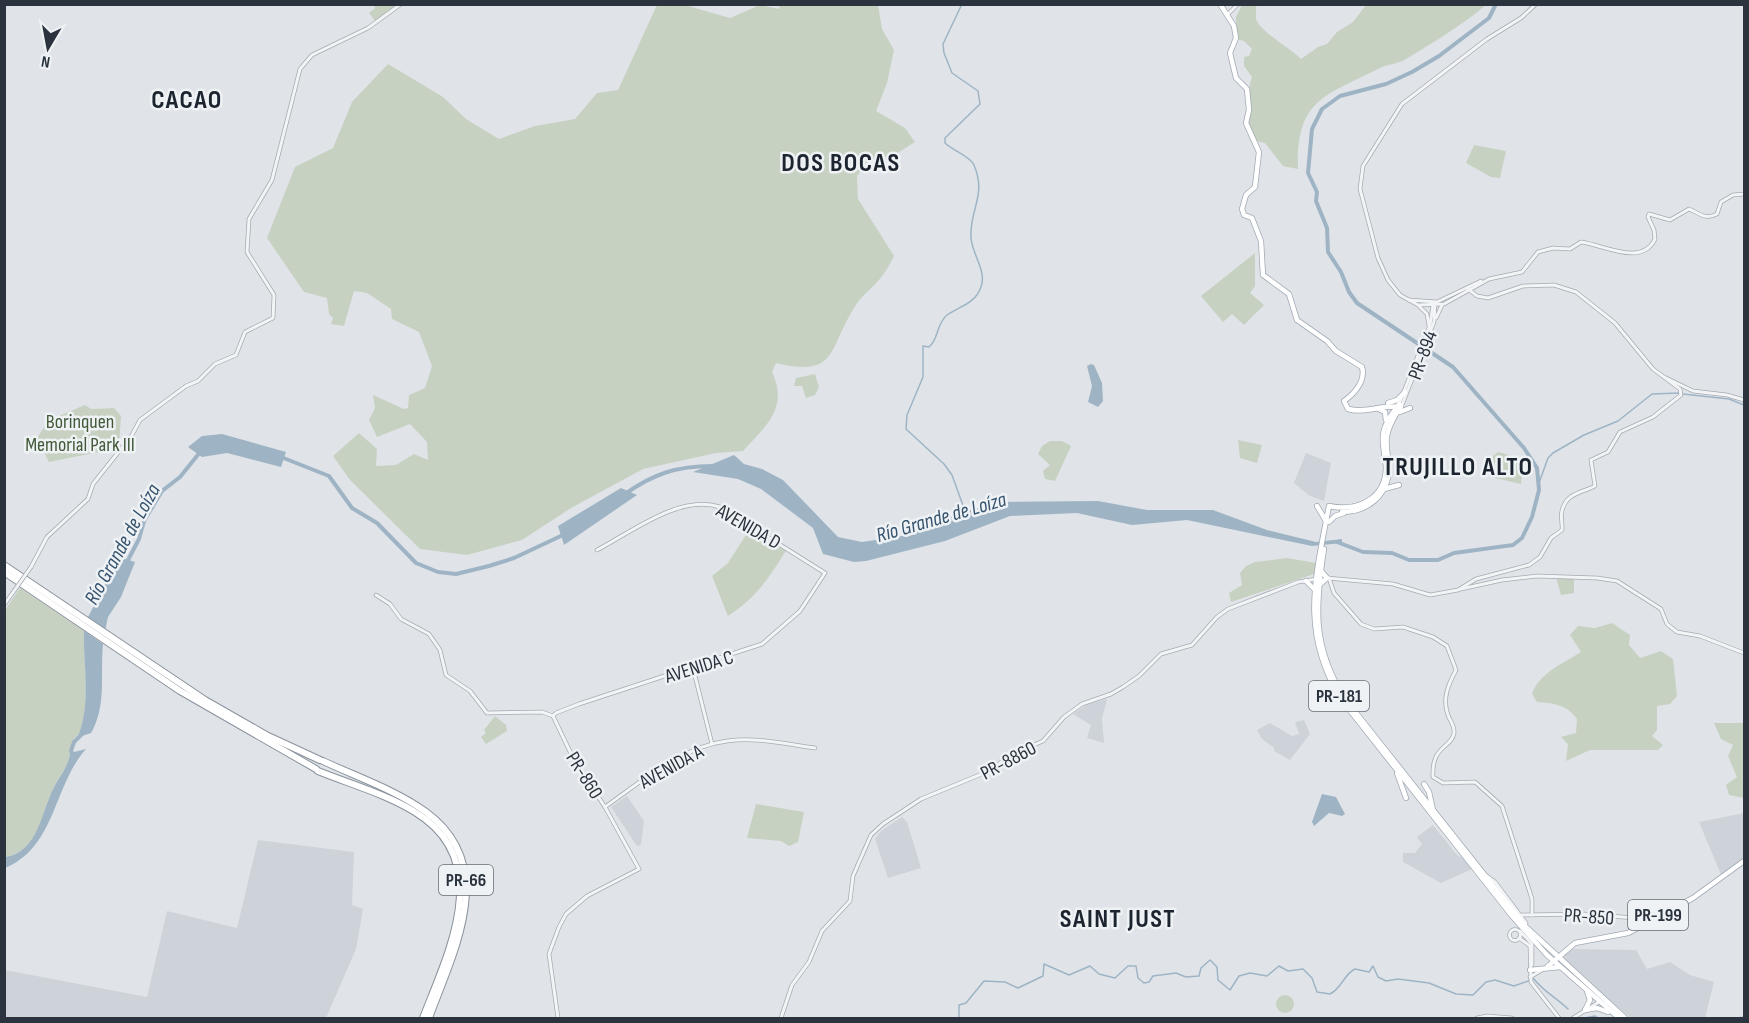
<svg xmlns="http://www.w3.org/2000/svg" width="1749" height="1023" font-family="'Sofia Sans Condensed',sans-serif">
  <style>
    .built { fill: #ced3da }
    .green { fill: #c7d1c2 }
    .water { fill: #9eb4c5 }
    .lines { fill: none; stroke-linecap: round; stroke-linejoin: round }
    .stream { stroke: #9eb4c5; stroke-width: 1.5 }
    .river { stroke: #9eb4c5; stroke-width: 4 }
    .minor-casing { stroke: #a6abb2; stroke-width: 4.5 }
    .major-casing { stroke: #a0a9b3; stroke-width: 6 }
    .highway-casing { stroke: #89929d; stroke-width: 8 }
    .minor { stroke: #f2f4f6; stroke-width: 3 }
    .major { stroke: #fff; stroke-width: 4.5 }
    .highway { stroke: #fff; stroke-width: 6 }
    .minor-bridge-casing { stroke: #a6abb2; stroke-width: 4.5; stroke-linecap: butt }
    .minor-bridge { stroke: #f2f4f6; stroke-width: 3 }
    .labels { text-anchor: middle; stroke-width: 5; stroke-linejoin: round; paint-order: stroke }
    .shield { fill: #eff2f5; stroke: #656c75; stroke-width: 1.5 }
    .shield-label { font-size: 18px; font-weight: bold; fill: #2a333e }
    .street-label { font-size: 20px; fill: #2a333e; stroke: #eff2f5 }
    .park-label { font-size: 20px; fill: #415938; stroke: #eff2f5 }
    .water-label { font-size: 21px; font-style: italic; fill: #37546f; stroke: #eff2f5 }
    .district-label { font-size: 26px; font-weight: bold; letter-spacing: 1.5px; fill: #1c242f; stroke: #eff2f5 }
  </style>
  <rect width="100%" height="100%" fill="#e0e4e8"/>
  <g class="built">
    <path d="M1306,453l25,10 -7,38 -14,-5 -16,-13z"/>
    <path d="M1107,699l-5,20 2,24 -17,-5 4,-13 -18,-11 15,-10z"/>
    <path d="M1304,720l6,14 -20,26 -16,-9v-3l-12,-9 -5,-9 13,-7 22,13 7,-2 -4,-12z"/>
    <path d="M627,796l17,25 -3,24 -4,1 -26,-39z"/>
    <path d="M1744,813v48l-22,16 -23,-55z"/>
    <path d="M902,817l5,5 14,46 -33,10 -13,-39 6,-8z"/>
    <path d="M1433,825l24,30 8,4 7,10 -31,14 -38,-21v-9h12l7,-9 -5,-7z"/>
    <path d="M258,840l96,12 -2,53 11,4 -7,40 -30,69h-321v-48l142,27 20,-86 70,17z"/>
    <path d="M1570,949l66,1 11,19 23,-7 20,13 24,7 -9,36h-74l-65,-54 -2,-10z"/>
  </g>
  <g class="green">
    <path d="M374,5h24l-23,16 -6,-8 6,-5z"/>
    <path d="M780,5h98l4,24 12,21 -7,33 -11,28 29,17 10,14 -19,12 -25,6 -14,16 1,23 36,57c-4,8 -9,17 -15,24 -8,9 -19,17 -25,28 -26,41 -16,70 -78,55l-4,9c17,36 -6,54 -29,79l-27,2 -73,16 -72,39 -49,32 -55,15 -47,-6 -70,-69 -17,-24 26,-23 18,16 -1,17 20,-1 18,-11 14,6 -1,-18 -17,-18 -33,13 -8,-17 6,-12 -2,-13 31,14 4,-1 1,-13 16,-7 7,-22 -13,-34 -27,-13 -1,-10 -24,-16 -13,-2 -10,35 -13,-2 2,-6 -4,-4 -2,-16 -23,-6 -37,-54 28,-71 38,-19 19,-46 36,-38 55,33 23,22 33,20 36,-13 40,-7 22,-26 21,-3 39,-85h28l45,13 30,-13 19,4z"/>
    <path d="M1242,5h14c1,5 -1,9 0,14 4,13 36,30 45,40l17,-12 9,-3 10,-12 16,-10 13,-17h120c-25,21 -52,37 -80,54 -8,5 -18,5 -26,9 -55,28 -84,31 -82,101l-15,-3 -18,-23 -9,-2 -9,-16c3,-16 -1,-33 5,-48l-8,-11v-9l5,-1 3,-7 -8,-8 -8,-2v-22z"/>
    <path d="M1474,145l32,6 -6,27 -9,-1 -25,-14z"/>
    <path d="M1255,253v33l-5,7 14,12 -20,20 -12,-11 -9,8 -22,-26z"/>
    <path d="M815,374l4,13 -4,8 -9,3 -4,-12h-8l2,-8z"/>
    <path d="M85,405l6,4 23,-1 7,8 -2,32 -70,14 -12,-24 12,-18z"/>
    <path d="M1238,440l24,5 -5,18 -17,-5z"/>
    <path d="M1050,441h12l9,5 -16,35 -10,-2 -2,-8 7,-6 -12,-11 4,-8z"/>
    <path d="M1498,452l18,5 6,13 -1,14 -30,-7 2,-21z"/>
    <path d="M751,527l36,22c-18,29 -30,48 -59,67l-16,-40 16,-13z"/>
    <path d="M1287,558l29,5 -2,11 -83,28 -2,-9 13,-8 -2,-12 6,-7 9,-4z"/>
    <path d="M1556,577l18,1v15l-13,2z"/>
    <path d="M20,588l64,43c-1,34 7,70 -5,103 -12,8 -6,17 -11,28 -4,10 -12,19 -16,29 -9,24 -17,62 -47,66v-247z"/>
    <path d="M1612,623l18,12 -1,10 11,13 21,-7 12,8 4,37 -7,8 -13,2v24l-5,6 11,9 -5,5h-68l-24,11 2,-17 -7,-7 15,-4 1,-14c-10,-14 -23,-16 -40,-17l-5,-8c7,-21 32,-31 49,-42l-11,-17 8,-9 17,2z"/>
    <path d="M495,716l11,9 1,6 -21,13 -5,-7 5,-4 -2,-3z"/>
    <path d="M1714,723h30v75l-15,-3 -3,-10 11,-8 -9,-21 5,-11 -12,-6z"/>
    <path d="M756,804l48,8 -6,30 -9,4 -8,-5 -34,-3z"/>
    <circle cx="1285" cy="1004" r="9"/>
  </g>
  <g class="water">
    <path d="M1091,364l3,1 8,18 1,18 -5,6 -10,-5 4,-16 -5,-20z"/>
    <path d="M222,434l64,18 -5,15 -54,-14 -25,4 -14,-10 14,-11z"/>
    <path d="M734,455l10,9 18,5 21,11 55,57 24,5 40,-6 57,-23 41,-11 98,-1 49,9h66l54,20 49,12 26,-3v4l-30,3 -125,-26 -55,5 -55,-12 -67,3 -65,25 -79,20 -12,1 -31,-8 -10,-26 -52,-39 -23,-10 -45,-7z"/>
    <path d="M621,488l16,7 -73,50 -6,-19z"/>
    <path d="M119,557l16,5 -14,35 -13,20 -3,14 -18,-12z"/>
    <path d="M84,631l19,13c-3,30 4,62 -12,89l-9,3 -3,-2c12,-33 4,-69 5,-103z"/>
    <path d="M86,749c-33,37 -30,98 -81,119v-11c33,-4 37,-47 49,-70 6,-11 15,-22 16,-34z"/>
    <path d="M1322,794l14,3 9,17 -3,2 -13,-3 -15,13 -2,-4z"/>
  </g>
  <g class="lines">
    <g class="stream">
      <path d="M962,4l-19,40 1,9 8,20 26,18 2,13 -35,34v5c8,8 25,13 29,22 13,31 -5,45 -3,73 1,16 16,33 10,49 -6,17 -21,19 -34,28 -11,9 -8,24 -18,32l-6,-1v31l-16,38 -1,14 38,35 8,11 13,36"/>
      <path d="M1683,394l46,5 15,6"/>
      <path d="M1539,483l9,-25 5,-5 31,-18 34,-14 34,-27 27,-1"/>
      <path d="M959,1018v-13l7,-2 18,-22 21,1 13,6 25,-12 1,-12 25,11 21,-9 9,8 16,4 13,-12h8l2,12 6,5 5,-1 4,-6 23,-3 10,4 13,-1 2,-8 9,-8 7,7 1,13 12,10 9,-14 11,-3 17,3 12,-10 9,5 15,-2 9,9 5,14 13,2c12,-6 14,-20 25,-25l14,3 4,-6 5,11 8,4 12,-2 31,4 27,11 17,1 13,-13 9,-2 19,6 20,-7c10,13 23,19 34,30"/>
      <path d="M1585,1018l10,-2 3,2"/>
      <path d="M1737,1018l7,-1"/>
    </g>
    <g class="river">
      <path d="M281,457l48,19 23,32 25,15 39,40 22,9 18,2 33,-8 25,-8 49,-23"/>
      <path d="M625,494c28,-20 52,-28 87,-28"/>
      <path d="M1337,542l26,10 29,1 17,7h29l16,-7 59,-8 9,-7 10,-21 7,-27 -2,-22 -13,-20 -71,-81 -96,-64 -8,-11 -8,-20 -13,-20 -1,-24 -11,-27 1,-9 -9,-19 4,-44 10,-20 18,-13 46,-12 26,-12 27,-16 50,-38 7,-14"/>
      <path d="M127,562l12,-23 5,-18 18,-30 18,-14 21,-26"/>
      <path d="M75,758l-4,-7 3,-9 10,-10"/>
    </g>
    <defs>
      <g id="minor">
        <path d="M1536,4l-15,14 -34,21 -85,65 -39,62 -3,23 18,69 10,22 12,15 18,10 26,-1 45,-25 33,-7 16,-20 15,-4 17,1 11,-7c23,3 61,25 74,-3l-1,-9 -6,-13 1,-3 21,6 19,-11c12,5 16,11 28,5l4,-12 12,-7 11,-1"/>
        <path d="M1227,15l11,-11"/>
        <path d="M1409,300l28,2 44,-21"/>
        <path d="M1419,306l8,8 2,12"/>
        <path d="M1436,318l6,-13"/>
        <path d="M1664,377l29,14 34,4 17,5"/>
        <path d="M1399,404l31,-79 3,-20"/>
        <path d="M1402,405l32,-83 1,-19"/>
        <path d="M31,567l16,-30 41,-38 5,-15 39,-49 8,-15 46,-34 12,-5 17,-17 21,-9 9,-23 28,-14 1,-23 -27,-43 2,-33 23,-39 28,-111 12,-14 56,-27 33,-24"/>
        <path d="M1327,578l66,6 37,11 28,-5 18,-11 53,-14 11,-8 11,-19 11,-8c1,-6 -2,-12 0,-19 4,-18 19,-18 33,-25l-4,-26 17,-8 12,-20 33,-15 28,-22 -1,-6 -27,-20 -38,-46 -39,-31 -22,-7 -31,1 -35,12 -11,-2 -10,-8"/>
        <path d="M1329,578l5,15 27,31 13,5 29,-2 30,10 14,9 9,24c-8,15 -14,29 -8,45 2,6 7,11 6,18 -2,15 -23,12 -21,44l10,6 32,-1 27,24 30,93v16"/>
        <path d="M1461,589l41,-9 35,-4 60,2 20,3 44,28 6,15 10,8 23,4 44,17"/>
        <path d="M376,595l14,9 11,15 28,15 11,16 6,25 24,16 17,22 55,-1 11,4 22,46 30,45 34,62 -52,27 -21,18 -7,13 -10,27 9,64"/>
        <path d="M4,605l10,-14"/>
        <path d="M693,668l19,76"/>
        <path d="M553,716l3,-3 23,-9 183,-60 38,-33 25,-38 -105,-66c-40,-13 -87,24 -123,43"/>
        <path d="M605,807c37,-26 76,-60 122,-66 29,-4 59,3 88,7"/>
        <path d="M1487,876l8,6 31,41"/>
        <path d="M1520,915l63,-1 53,4 6,6"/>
        <path d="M1638,918h13"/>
        <circle cx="1515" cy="935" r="5.5"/>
        <path d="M1520,931l12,13v21"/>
        <path d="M1519,938l11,8 1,36 28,36"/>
        <path d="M1530,977l12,-7"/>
        <path d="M781,1018l11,-33 17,-23 13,-31 28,-30 3,-25 18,-41 12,-11 38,-25 68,-28 22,-16 32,-14 21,-24 18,-13 29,-10 12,-7 16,-11 22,-22 31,-9 25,-28 11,-8 70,-27 19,-3"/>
        <path d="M1477,1018l10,-2 25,2"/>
        <path d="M1573,1018l26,-16"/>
      </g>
      <g id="major">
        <path d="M1220,4l14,22 2,12 -6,15 6,25 11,11 2,21 -3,13 13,29 -4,35 -9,8 -4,14 2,6 8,3 9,23 2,34 26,19 8,26 30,21 9,10 26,16c4,14 -8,27 -18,34l4,8c17,5 35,-5 53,-2"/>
        <path d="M1388,403l9,-3 8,-8"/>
        <path d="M1399,404c-7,10 -14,18 -16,30 -1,11 2,22 3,33 0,32 -29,45 -57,39 -14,73 -29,126 12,193l171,217 35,39 72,63"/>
        <path d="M1377,408l8,4 1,8"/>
        <path d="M1400,412l10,-4"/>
        <path d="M1384,489l15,-4"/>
        <path d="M1317,506l9,15"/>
        <path d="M1342,512c25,0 46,-16 47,-43 0,-11 -4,-22 -2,-33 2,-12 8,-20 14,-30"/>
        <path d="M1329,522l6,-6 9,-3"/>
        <path d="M1324,549c-9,58 -12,98 21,150l181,228 99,91"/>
        <path d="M1306,581l8,8"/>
        <path d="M1318,586l9,-8 -6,-7"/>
        <path d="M1397,773l9,25"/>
        <path d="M1424,784l5,8 4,18"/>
        <path d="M1547,967l28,-24 53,-10 65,-35 51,-37"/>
        <path d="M1530,970l30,-3"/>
        <path d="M1585,1010l12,-2 11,4"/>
        <path d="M1585,1010l5,-10 -3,-9"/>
      </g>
      <g id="highway">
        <path d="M4,565l201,135 63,36 52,24"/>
        <path d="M4,572l176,119 136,78"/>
        <path d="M323,761c34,16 73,29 103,51 74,54 27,140 3,206"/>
        <path d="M318,771c32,13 68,23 97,41 81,49 33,141 8,206"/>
      </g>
    </defs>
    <use href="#minor" class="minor-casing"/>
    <use href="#major" class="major-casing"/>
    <use href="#highway" class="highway-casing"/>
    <use href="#minor" class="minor"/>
    <use href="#major" class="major"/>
    <use href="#highway" class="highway"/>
    <defs>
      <path id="minor-bridge" d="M14,591l17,-24"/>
    </defs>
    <use href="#minor-bridge" class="minor-bridge-casing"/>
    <use href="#minor-bridge" class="minor-bridge"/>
  </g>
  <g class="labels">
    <g class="shield">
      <rect x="1309" y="681" width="60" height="30" rx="4.5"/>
      <rect x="439" y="865" width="54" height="30" rx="4.5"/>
      <rect x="1628" y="900" width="60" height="30" rx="4.5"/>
    </g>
    <g class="shield-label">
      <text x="1339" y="702">PR-181</text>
      <text x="466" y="886">PR-66</text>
      <text x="1658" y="921">PR-199</text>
    </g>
    <g class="street-label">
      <text transform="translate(1422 355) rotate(-70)" y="7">PR-894</text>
      <text transform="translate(749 526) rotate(30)" y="7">AVENIDA D</text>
      <text transform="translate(699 666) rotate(-17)" y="7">AVENIDA C</text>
      <text transform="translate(1008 760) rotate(-28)" y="7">PR-8860</text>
      <text transform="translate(671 766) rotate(-29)" y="7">AVENIDA A</text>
      <text transform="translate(585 775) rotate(58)" y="7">PR-860</text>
      <text transform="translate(1589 916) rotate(4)" y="7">PR-850</text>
    </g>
    <g class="park-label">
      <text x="80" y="428">Borinquen<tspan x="80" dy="23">Memorial Park III</tspan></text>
    </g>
    <g class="water-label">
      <text transform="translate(941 517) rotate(-16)" y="7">Río Grande de Loíza</text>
      <text transform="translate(122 544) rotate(-61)" y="7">Río Grande de Loíza</text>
    </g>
    <g class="district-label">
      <text x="187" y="108">CACAO</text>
      <text x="841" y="171">DOS BOCAS</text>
      <text x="1458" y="475">TRUJILLO ALTO</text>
      <text x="1118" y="927">SAINT JUST</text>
    </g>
  </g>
  <rect width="1749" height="1023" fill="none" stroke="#2a333e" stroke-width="12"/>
  <g transform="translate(48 48) rotate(190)" stroke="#eff2f5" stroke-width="4.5" paint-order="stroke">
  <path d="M0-4.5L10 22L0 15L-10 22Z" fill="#2a333e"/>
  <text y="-9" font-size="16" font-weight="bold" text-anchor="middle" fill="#2a333e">N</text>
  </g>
</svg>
